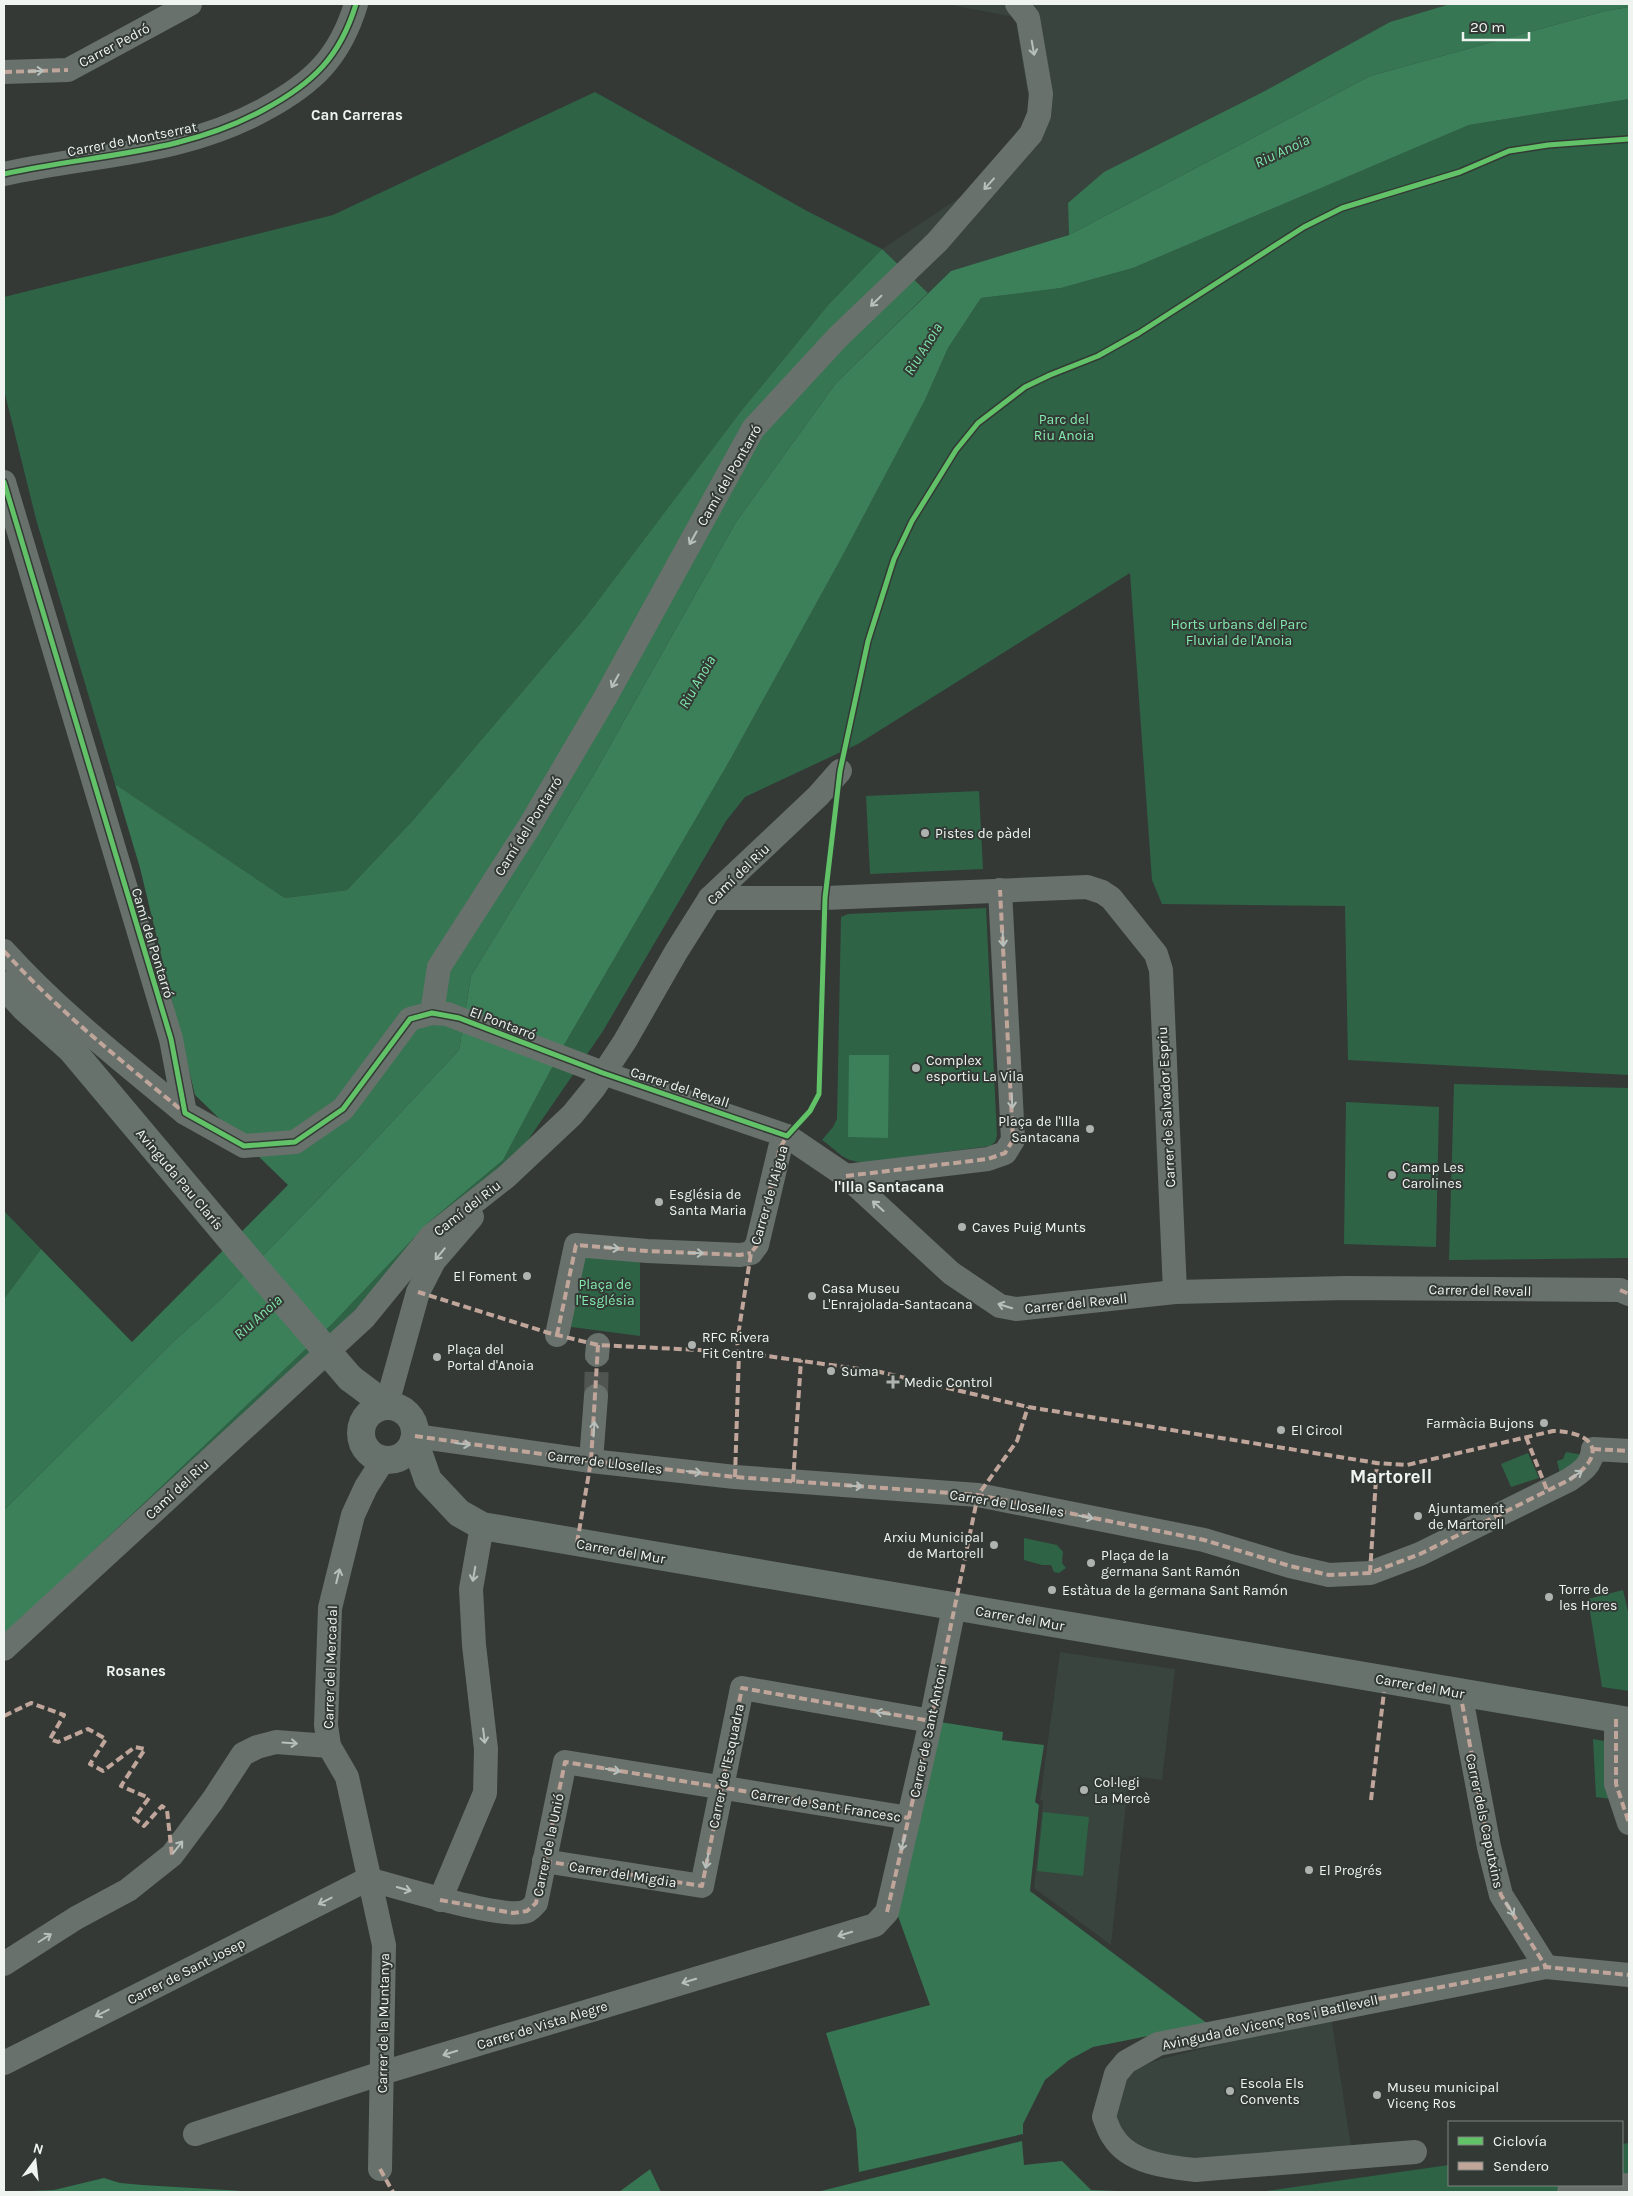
<svg xmlns="http://www.w3.org/2000/svg" width="1633" height="2196" font-family="Karla,sans-serif">
  <style>
    .built { fill: #38443d }
    .green { fill: #2e6346 }
    .forest { fill: #367653 }
    .water { fill: #3c805a }
    .lines { fill: none; stroke-linecap: round; stroke-linejoin: round }
    .minor-tunnel { stroke: #505552; stroke-width: 24; stroke-dasharray: 24 12; stroke-linecap: butt }
    .minor { stroke: #69716c; stroke-width: 24 }
    .major { stroke: #67726c; stroke-width: 28 }
    .highway { stroke: #6a706c; stroke-width: 28 }
    .major-bridge { stroke: #67726c; stroke-width: 28 }
    .quiet { stroke: #c0a59a; stroke-width: 4; stroke-dasharray: 8 4; stroke-linecap: butt }
    .cycleway-casing { stroke: #333a35; stroke-width: 8 }
    .cycleway { stroke: #61c268; stroke-width: 5 }
    .oneway { stroke: #b9c0bc }
    .poi-dot { fill: #aeb3b0; stroke: #333a35; stroke-width: 2 }
    .labels { text-anchor: middle; stroke-width: 4; stroke-linejoin: round; paint-order: stroke }
    .street-label { font-size: 14px; fill: #eff4f1; stroke: #333a35 }
    .park-label { font-size: 14px; fill: #83eaae; stroke: #333a35 }
    .poi-label { font-size: 14px; fill: #eff4f1; stroke: #333a35; text-anchor: start }
    .neighbourhood-label { font-size: 15px; font-weight: bold; fill: #eff4f1; stroke: #333a35 }
    .water-label { font-size: 15px; font-style: italic; fill: #7fe6aa; stroke: #333a35 }
    .district-label { font-size: 19px; font-weight: bold; fill: #eff4f1; stroke: #333a35 }
  </style>
  <rect width="100%" height="100%" fill="#343936"/>
  <g class="built">
    <path d="M945,4h505l-60,18 -322,181 1,32 -118,36 -23,22 -46,-44 110,-73 40,-57 -17,-102z"/>
    <path d="M1060,1652l115,17 -13,111 -33,-4 -18,169 -77,-57 9,-87 -3,-1z"/>
    <path d="M1331,2016l20,130 -146,16 -60,-8 -24,-22 -6,-16 1,-17 16,-29 29,-11z"/>
  </g>
  <g class="green">
    <path d="M595,92l212,119 75,38 -54,56 -87,106 -157,208 -170,200 -67,71 -62,8 -170,-114 -79,-265 -32,-129v-93l329,-82z"/>
    <path d="M1629,99v976l-281,-15 -3,-154 -183,-2 -10,-24 -22,-307 -272,171 -113,53 -19,24 -123,210 -77,112 -96,92 -92,92 -239,218 233,-221 97,-102 74,-62 61,-115 166,-285 114,-207 81,-153 23,-52 33,-50 80,-10 72,-20 336,-143z"/>
    <path d="M979,791l4,78 -113,5 -4,-78z"/>
    <path d="M986,908l11,228 -2,6 -5,4 -122,16c-25,1 -27,-9 -46,-22l11,-13 4,-8 4,-202 7,-3z"/>
    <path d="M1454,1084l175,4v170l-180,2z"/>
    <path d="M1346,1102l93,5 -3,140 -92,-3z"/>
    <path d="M4,1211l37,38 -37,50z"/>
    <path d="M577,1256l59,3 4,4v73l-76,-10z"/>
    <path d="M1566,1452l17,3 -22,23 -4,-17 6,-2z"/>
    <path d="M1528,1453l11,25 -28,9 -10,-23z"/>
    <path d="M1024,1538l33,7 6,7 -1,11 4,5 -7,5 -5,-1 -3,-7h-9l-18,-5z"/>
    <path d="M1623,1590l6,26v75l-27,-4 -14,-88z"/>
    <path d="M1593,1739l17,3 1,57 -15,-2z"/>
    <path d="M1043,1812l46,5 -6,59 -46,-5z"/>
    <path d="M1629,2143v49h-370l190,-27v20h173v-41z"/>
  </g>
  <g class="forest">
    <path d="M1450,4h179v3l-24,4 -235,65 -301,159 -1,-32 36,-31 159,-80 127,-70z"/>
    <path d="M882,249l46,44 -92,90 -100,139 -142,252 -123,202 -12,74 -98,105 -138,142 -49,44 -170,169v-211l37,-50 91,93 156,-157 -93,-90 -55,-227 -25,-84 170,114 62,-8 67,-71 170,-200 157,-208 87,-106z"/>
    <path d="M940,1722l63,10 -1,8 42,5 -9,57 4,3 -9,86 178,133 -115,23 -24,13 -24,20 -22,44v10l-164,38 -3,-43 -30,-96 104,-28 -32,-89 -5,-5z"/>
    <path d="M1022,2141l2,24 38,-4 29,29 52,2h-326z"/>
    <path d="M650,2169l11,23h-42l30,-22z"/>
    <path d="M104,2178l16,5 22,2 119,7h-253l46,-2z"/>
  </g>
  <g class="water">
    <path d="M1629,7v92l-160,26 -336,143 -72,20 -80,10 -33,50 -23,52 -81,153 -114,207 -166,285 -61,115 -74,62 -97,102 -328,312v-126l170,-169 49,-44 138,-142 98,-105 12,-74 123,-202 142,-252 100,-139 115,-112 118,-36 301,-159 235,-65z"/>
    <path d="M849,1055h40l-1,83 -40,-1z"/>
  </g>
  <g class="lines">
    <path class="minor-tunnel" d="M596,1396l1,-41"/>
    <g class="minor">
      <path d="M4,72l64,-2 122,-66"/>
      <path d="M4,174c89,-20 178,-19 261,-65 48,-26 75,-52 91,-105"/>
      <path d="M4,482l167,557 14,74 59,33 51,-4 48,-33 67,-90 22,-6 15,1 156,59 184,63 59,40 105,97 49,33 16,3 159,-17 171,-4 274,2 9,4"/>
      <path d="M710,898h115l262,-11 15,5 9,6 45,56 5,16 14,322"/>
      <path d="M4,951c54,60 118,110 181,162"/>
      <path d="M432,1013l7,-46 90,-140 76,-129 148,-269 85,-92 99,-95 94,-108 8,-19 2,-21 -13,-76 -11,-14"/>
      <path d="M846,1176l142,-17 17,-6 8,-13 -13,-250"/>
      <path d="M557,1335l19,-90 71,6 93,4 11,-2 6,-8 23,-97 7,-12"/>
      <path d="M597,1355l1,-10"/>
      <path d="M389,1405l1,-12 28,-101 16,-31 38,-44"/>
      <path d="M415,1436l176,25 144,16 243,18 226,45 86,26 39,9 41,-2 50,-19 149,-74c12,-8 23,-15 24,-31l36,2"/>
      <path d="M591,1461l5,-65"/>
      <path d="M4,1649l360,-331 67,-82 75,-59 66,-62 22,-27 31,-47 51,-89 34,-54 108,-102 22,-25"/>
      <path d="M1460,1692l29,155 12,48 45,72"/>
      <path d="M1616,1719v65l13,39"/>
      <path d="M544,1861l158,25 40,-198 189,33"/>
      <path d="M368,1879c26,7 139,42 159,32 3,-1 6,-5 9,-8l29,-141 344,56"/>
      <path d="M440,1900l45,-107 1,-44 -12,-104 -3,-56 11,-63"/>
      <path d="M4,1964l72,-46 52,-28 44,-35 41,-55 30,-46 14,-7 19,-5 53,4"/>
      <path d="M4,2063l364,-184"/>
      <path d="M195,2134l187,-61 493,-148 12,-13 44,-191 23,-114"/>
      <path d="M1415,2152l-220,18c-27,-3 -65,-7 -81,-32 -5,-6 -7,-14 -10,-21l12,-43 10,-12 32,-18 388,-77 83,8"/>
      <path d="M380,2169l4,-224 -37,-168 -18,-31 -3,-21 4,-117 23,-93 13,-28 18,-28"/>
    </g>
    <g class="major">
      <path d="M4,985l21,23 46,41 168,200"/>
      <path d="M350,1378l36,27"/>
      <circle cx="388" cy="1433" r="27"/>
      <path d="M414,1440l14,40 31,33 23,13 1147,195"/>
    </g>
    <path class="highway" d="M1571,2192l58,-5"/>
    <path class="major-bridge" d="M239,1249l111,129"/>
    <g class="quiet">
      <path d="M4,72l64,-2"/>
      <path d="M4,951c54,60 118,110 181,162"/>
      <path d="M846,1176l142,-17 17,-6 8,-13 -13,-250"/>
      <path d="M1620,1290l9,4"/>
      <path d="M557,1335l19,-90 71,6 93,4 11,-2"/>
      <path d="M415,1436l176,25 144,16 243,18 226,45 86,26 39,9 41,-2 50,-19 149,-74c39,-25 27,-48 -16,-49l-146,34 -30,-2 -349,-56 -148,-35 -141,-20 -141,-7 -49,-12 -131,-41"/>
      <path d="M1526,1437l21,53"/>
      <path d="M1593,1449l36,2"/>
      <path d="M735,1477l4,-125 -2,-10 14,-89 6,-8 23,-97 7,-12"/>
      <path d="M793,1482l8,-122"/>
      <path d="M577,1543l14,-82 7,-116"/>
      <path d="M1370,1573l7,-110"/>
      <path d="M1460,1692l29,155 12,48 45,72"/>
      <path d="M4,1716l27,-13 33,12 -14,24 8,3 30,-13 18,10 -16,25 13,7 32,-24 10,2 -24,37 28,12 -15,20 10,8 18,-20 5,4 5,45"/>
      <path d="M1616,1719v65l13,39"/>
      <path d="M1371,1800l13,-108"/>
      <path d="M544,1861l158,25 40,-198 189,33"/>
      <path d="M440,1900l73,13 14,-2 9,-8 29,-141 344,56"/>
      <path d="M887,1912l44,-191 47,-226 39,-54 11,-34"/>
      <path d="M1331,2008l215,-41 83,8"/>
      <path d="M380,2169l13,23"/>
    </g>
    <defs>
      <g id="cycleway">
        <path d="M4,174c89,-20 178,-19 261,-65 48,-26 75,-52 91,-105"/>
        <path d="M4,482l167,557 14,74 59,33 51,-4 48,-33 67,-90 22,-6 27,5 144,55 184,63 23,-25 9,-17 6,-196 15,-127 28,-130 26,-82 18,-38 44,-71 22,-27 47,-36 25,-12 48,-19 41,-23 165,-106 38,-19 118,-36 49,-21 39,-6 81,-6"/>
      </g>
    </defs>
    <use href="#cycleway" class="cycleway-casing"/>
    <use href="#cycleway" class="cycleway"/>
  </g>
  <defs><path id="oneway-shaft" d="M-6 0H5M1.5-3L5.5 0L1.5 3" fill="none" stroke-width="1.6" stroke-linecap="round" stroke-linejoin="round" transform="scale(1.25)"/></defs>
  <g class="oneway">
    <use href="#oneway-shaft" transform="translate(1033 48) rotate(80)"/>
    <use href="#oneway-shaft" transform="translate(36 71) rotate(-3)"/>
    <use href="#oneway-shaft" transform="translate(989 184) rotate(132)"/>
    <use href="#oneway-shaft" transform="translate(876 301) rotate(136)"/>
    <use href="#oneway-shaft" transform="translate(693 538) rotate(119)"/>
    <use href="#oneway-shaft" transform="translate(615 681) rotate(119)"/>
    <use href="#oneway-shaft" transform="translate(1003 939) rotate(87)"/>
    <use href="#oneway-shaft" transform="translate(1012 1101) rotate(87)"/>
    <use href="#oneway-shaft" transform="translate(878 1206) rotate(-138)"/>
    <use href="#oneway-shaft" transform="translate(612 1248) rotate(5)"/>
    <use href="#oneway-shaft" transform="translate(696 1253) rotate(2)"/>
    <use href="#oneway-shaft" transform="translate(440 1254) rotate(130)"/>
    <use href="#oneway-shaft" transform="translate(1005 1306) rotate(-163)"/>
    <use href="#oneway-shaft" transform="translate(594 1429) rotate(-86)"/>
    <use href="#oneway-shaft" transform="translate(463 1444) rotate(8)"/>
    <use href="#oneway-shaft" transform="translate(694 1472) rotate(6)"/>
    <use href="#oneway-shaft" transform="translate(1576 1475) rotate(-34)"/>
    <use href="#oneway-shaft" transform="translate(855 1486) rotate(4)"/>
    <use href="#oneway-shaft" transform="translate(1086 1517) rotate(11)"/>
    <use href="#oneway-shaft" transform="translate(474 1574) rotate(100)"/>
    <use href="#oneway-shaft" transform="translate(338 1576) rotate(-76)"/>
    <use href="#oneway-shaft" transform="translate(883 1713) rotate(-170)"/>
    <use href="#oneway-shaft" transform="translate(484 1736) rotate(83)"/>
    <use href="#oneway-shaft" transform="translate(290 1743) rotate(4)"/>
    <use href="#oneway-shaft" transform="translate(613 1770) rotate(9)"/>
    <use href="#oneway-shaft" transform="translate(903 1843) rotate(104)"/>
    <use href="#oneway-shaft" transform="translate(178 1847) rotate(-52)"/>
    <use href="#oneway-shaft" transform="translate(707 1861) rotate(101)"/>
    <use href="#oneway-shaft" transform="translate(404 1889) rotate(16)"/>
    <use href="#oneway-shaft" transform="translate(325 1901) rotate(153)"/>
    <use href="#oneway-shaft" transform="translate(1510 1909) rotate(58)"/>
    <use href="#oneway-shaft" transform="translate(845 1934) rotate(163)"/>
    <use href="#oneway-shaft" transform="translate(45 1938) rotate(-32)"/>
    <use href="#oneway-shaft" transform="translate(689 1981) rotate(163)"/>
    <use href="#oneway-shaft" transform="translate(102 2013) rotate(153)"/>
    <use href="#oneway-shaft" transform="translate(450 2053) rotate(163)"/>
  </g>
  <g class="poi-dot">
    <circle cx="925" cy="833" r="5"/>
    <circle cx="916" cy="1068" r="5"/>
    <circle cx="1090" cy="1129" r="5"/>
    <circle cx="1392" cy="1175" r="5"/>
    <circle cx="659" cy="1202" r="5"/>
    <circle cx="962" cy="1227" r="5"/>
    <circle cx="527" cy="1276" r="5"/>
    <circle cx="812" cy="1296" r="5"/>
    <circle cx="692" cy="1345" r="5"/>
    <circle cx="437" cy="1357" r="5"/>
    <circle cx="831" cy="1371" r="5"/>
    <path d="M890.5 1374.5h5v5h5v5h-5v5h-5v-5h-5v-5h5z"/>
    <circle cx="1544" cy="1423" r="5"/>
    <circle cx="1281" cy="1430" r="5"/>
    <circle cx="1418" cy="1516" r="5"/>
    <circle cx="994" cy="1545" r="5"/>
    <circle cx="1091" cy="1563" r="5"/>
    <circle cx="1052" cy="1590" r="5"/>
    <circle cx="1549" cy="1597" r="5"/>
    <circle cx="1084" cy="1790" r="5"/>
    <circle cx="1309" cy="1870" r="5"/>
    <circle cx="1230" cy="2091" r="5"/>
    <circle cx="1377" cy="2095" r="5"/>
  </g>
  <g class="labels">
    <g class="street-label">
      <text transform="translate(114 45) rotate(-28)" y="5">Carrer Pedró</text>
      <text transform="translate(132 139) rotate(-11)" y="5">Carrer de Montserrat</text>
      <text transform="translate(729 475) rotate(-60)" y="5">Camí del Pontarró</text>
      <text transform="translate(528 826) rotate(-58)" y="5">Camí del Pontarró</text>
      <text transform="translate(738 874) rotate(-44)" y="5">Camí del Riu</text>
      <text transform="translate(153 943) rotate(73)" y="5">Camí del Pontarró</text>
      <text transform="translate(503 1023) rotate(21)" y="5">El Pontarró</text>
      <text transform="translate(680 1087) rotate(18)" y="5">Carrer del Revall</text>
      <text transform="translate(1166 1107) rotate(-93)" y="5">Carrer de Salvador Espriu</text>
      <text transform="translate(180 1179) rotate(50)" y="5">Avinguda Pau Clarís</text>
      <text transform="translate(769 1195) rotate(-74)" y="5">Carrer de l'Aigua</text>
      <text transform="translate(467 1208) rotate(-38)" y="5">Camí del Riu</text>
      <text transform="translate(1480 1290) rotate(1)" y="5">Carrer del Revall</text>
      <text transform="translate(1076 1303) rotate(-6)" y="5">Carrer del Revall</text>
      <text transform="translate(605 1462) rotate(7)" y="5">Carrer de Lloselles</text>
      <text transform="translate(177 1489) rotate(-43)" y="5">Camí del Riu</text>
      <text transform="translate(1007 1503) rotate(9)" y="5">Carrer de Lloselles</text>
      <text transform="translate(621 1551) rotate(10)" y="5">Carrer del Mur</text>
      <text transform="translate(1020 1618) rotate(10)" y="5">Carrer del Mur</text>
      <text transform="translate(330 1667) rotate(-88)" y="5">Carrer del Mercadal</text>
      <text transform="translate(1420 1686) rotate(10)" y="5">Carrer del Mur</text>
      <text transform="translate(928 1731) rotate(-78)" y="5">Carrer de Sant Antoni</text>
      <text transform="translate(726 1766) rotate(-78)" y="5">Carrer de l'Esquadra</text>
      <text transform="translate(826 1805) rotate(9)" y="5">Carrer de Sant Francesc</text>
      <text transform="translate(1485 1821) rotate(78)" y="5">Carrer dels Caputxins</text>
      <text transform="translate(548 1845) rotate(-78)" y="5">Carrer de la Unió</text>
      <text transform="translate(623 1874) rotate(9)" y="5">Carrer del Migdia</text>
      <text transform="translate(186 1971) rotate(-27)" y="5">Carrer de Sant Josep</text>
      <text transform="translate(1270 2022) rotate(-12)" y="5">Avinguda de Vicenç Ros i Batllevell</text>
      <text transform="translate(383 2023) rotate(-89)" y="5">Carrer de la Muntanya</text>
      <text transform="translate(542 2025) rotate(-17)" y="5">Carrer de Vista Alegre</text>
    </g>
    <g class="park-label">
      <text x="1064" y="424">Parc del<tspan x="1064" dy="16">Riu Anoia</tspan></text>
      <text x="1239" y="629">Horts urbans del Parc<tspan x="1239" dy="16">Fluvial de l'Anoia</tspan></text>
      <text x="605" y="1289">Plaça de<tspan x="605" dy="16">l'Església</tspan></text>
    </g>
    <g class="poi-label">
      <text x="935" y="838">Pistes de pàdel</text>
      <text x="926" y="1065">Complex<tspan x="926" dy="16">esportiu La Vila</tspan></text>
      <text x="1080" y="1126" text-anchor="end">Plaça de l'Illa<tspan x="1080" dy="16">Santacana</tspan></text>
      <text x="1402" y="1172">Camp Les<tspan x="1402" dy="16">Carolines</tspan></text>
      <text x="669" y="1199">Església de<tspan x="669" dy="16">Santa Maria</tspan></text>
      <text x="972" y="1232">Caves Puig Munts</text>
      <text x="517" y="1281" text-anchor="end">El Foment</text>
      <text x="822" y="1293">Casa Museu<tspan x="822" dy="16">L'Enrajolada-Santacana</tspan></text>
      <text x="702" y="1342">RFC Rivera<tspan x="702" dy="16">Fit Centre</tspan></text>
      <text x="447" y="1354">Plaça del<tspan x="447" dy="16">Portal d'Anoia</tspan></text>
      <text x="841" y="1376">Suma</text>
      <text x="904" y="1387">Medic Control</text>
      <text x="1534" y="1428" text-anchor="end">Farmàcia Bujons</text>
      <text x="1291" y="1435">El Circol</text>
      <text x="1428" y="1513">Ajuntament<tspan x="1428" dy="16">de Martorell</tspan></text>
      <text x="984" y="1542" text-anchor="end">Arxiu Municipal<tspan x="984" dy="16">de Martorell</tspan></text>
      <text x="1101" y="1560">Plaça de la<tspan x="1101" dy="16">germana Sant Ramón</tspan></text>
      <text x="1559" y="1594">Torre de<tspan x="1559" dy="16">les Hores</tspan></text>
      <text x="1062" y="1595">Estàtua de la germana Sant Ramón</text>
      <text x="1094" y="1787">Col·legi<tspan x="1094" dy="16">La Mercè</tspan></text>
      <text x="1319" y="1875">El Progrés</text>
      <text x="1240" y="2088">Escola Els<tspan x="1240" dy="16">Convents</tspan></text>
      <text x="1387" y="2092">Museu municipal<tspan x="1387" dy="16">Vicenç Ros</tspan></text>
    </g>
    <g class="neighbourhood-label">
      <text x="357" y="120">Can Carreras</text>
      <text x="889" y="1192">l'Illa Santacana</text>
      <text x="136" y="1676">Rosanes</text>
    </g>
    <g class="water-label">
      <text transform="translate(1282 151) rotate(-25)" y="5">Riu Anoia</text>
      <text transform="translate(923 349) rotate(-58)" y="5">Riu Anoia</text>
      <text transform="translate(697 682) rotate(-60)" y="5">Riu Anoia</text>
      <text transform="translate(258 1317) rotate(-42)" y="5">Riu Anoia</text>
    </g>
    <g class="district-label">
      <text x="1391" y="1483">Martorell</text>
    </g>
  </g>
  <rect width="1633" height="2196" fill="none" stroke="#eff4f1" stroke-width="10"/>
  <rect x="1448" y="2121" width="175" height="65" fill="#333a35" stroke="#7e8480"/>
  <rect x="1458" y="2137" width="25" height="8" fill="#61c268" stroke="#7e8480"/>
  <text x="1493" y="2146" font-size="15" fill="#eff4f1">Ciclovía</text>
  <rect x="1458" y="2162" width="25" height="8" fill="#c0a59a" stroke="#7e8480"/>
  <text x="1493" y="2171" font-size="15" fill="#eff4f1">Sendero</text>
  <g transform="translate(35 2161) rotate(15)" stroke="#333a35" stroke-width="4" paint-order="stroke">
  <path d="M0-4L9 19L0 12L-9 19Z" fill="#eff4f1"/>
  <text y="-8" font-size="14" font-weight="bold" text-anchor="middle" fill="#eff4f1">N</text>
  </g>
  <path d="M1463 32v8h66v-8" fill="none" stroke="#eff4f1" stroke-width="2.5"/>
  <text x="1470" y="32" font-size="15" fill="#eff4f1" stroke="#333a35" stroke-width="4" paint-order="stroke">20 m</text>
</svg>
